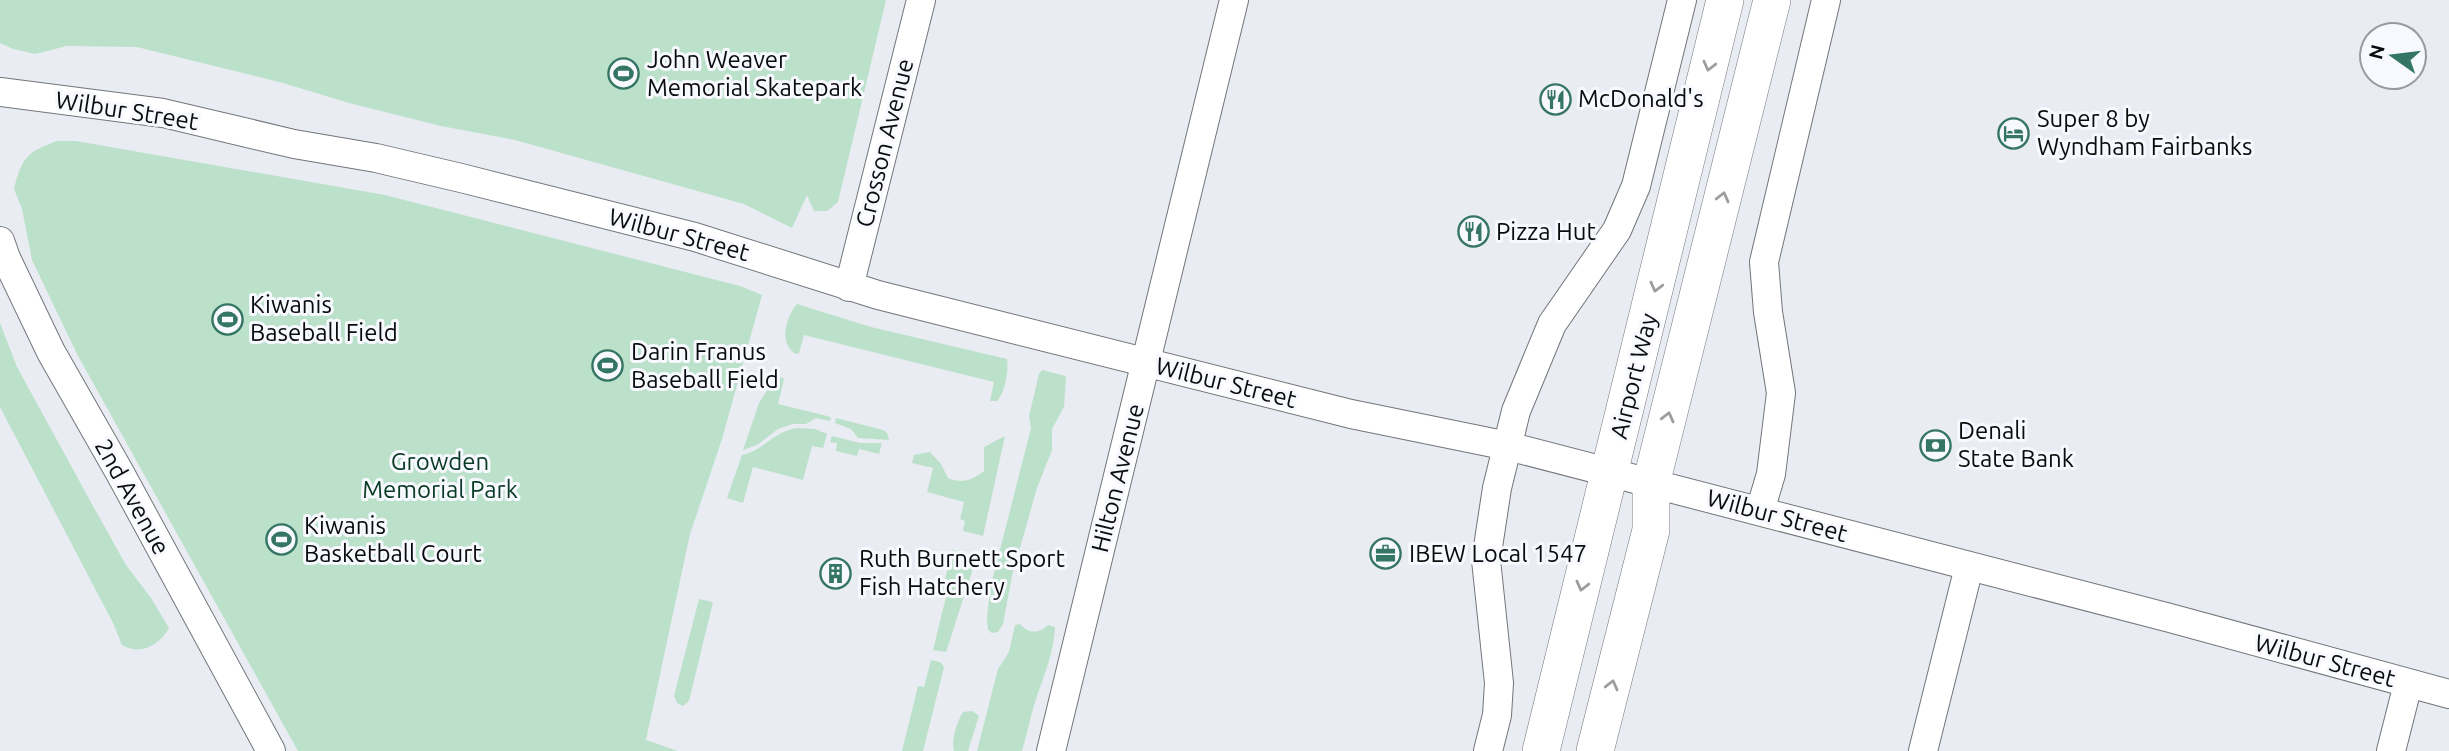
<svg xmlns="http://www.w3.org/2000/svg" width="2449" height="751" font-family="Ubuntu,sans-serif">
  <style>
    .green { fill: #bbe1ca }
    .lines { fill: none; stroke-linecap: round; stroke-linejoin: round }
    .minor-casing { stroke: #72757a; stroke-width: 30 }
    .major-casing { stroke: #72757a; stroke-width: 38 }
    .minor { stroke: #fff; stroke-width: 28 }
    .major { stroke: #fff; stroke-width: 37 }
    .oneway { stroke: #9d9d9e }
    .labels { text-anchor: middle; stroke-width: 6; stroke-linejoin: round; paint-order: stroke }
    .poi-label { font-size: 24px; fill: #0a0b0d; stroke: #f7f9fe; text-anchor: start }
    .street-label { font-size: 24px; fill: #0a0b0d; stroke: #f7f9fe }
    .park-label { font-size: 24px; fill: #0a3b24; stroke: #f7f9fe }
  </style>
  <rect width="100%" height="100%" fill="#e9ecf2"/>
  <g class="green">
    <path d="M0,0h886l-48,202 -11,9h-13l-7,-16 -15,33 -48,-24 -229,-64 -74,-14 -92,-23 -66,-20 -146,-36 -70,-1 -32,8 -22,-5 -13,-6z"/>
    <path d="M57,141h19l309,54 355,91 22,9 -40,144 -32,95 -44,206 32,11h-380l-221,-397 -45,-94 -10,-51 -8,-20c8,-32 13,-37 43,-48z"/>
    <path d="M797,304l74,23 136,32c2,13 -2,33 -10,42h-7l4,-19 -190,-47 -5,18 -3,1c-18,-10 -10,-37 1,-50z"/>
    <path d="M0,323l17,44 76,139 33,59 25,33 18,30c-10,17 -28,28 -47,17l-9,-22 -113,-216z"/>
    <path d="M1042,370l24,6 -2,31 -12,22v21l-15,38 -25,88 -9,48 -5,8 -6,1 -4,-3 -1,-12 3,-29 41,-161 -2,-12 10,-42z"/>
    <path d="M781,377l3,2 -6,25 53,13 -1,4 -14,-3 -10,6h-13l-15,5 -21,16 -14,5 16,-47 16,-25z"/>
    <path d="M836,418l47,12 4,3 2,7 -31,-2 -7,-9 -16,-6z"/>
    <path d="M798,428l17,1 12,5 -4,14 -11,-2 -9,34 -50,-13 -10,36 -16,-5 15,-43c23,-5 31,-24 56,-27z"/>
    <path d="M832,436l28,7h22l-3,11 -20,-5 -2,7 -21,-5 1,-8 -7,-1z"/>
    <path d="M1005,436l-22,100 -20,-5 2,-10 -5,-2 4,-17 -37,-10 6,-24 -21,-5 2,-8 16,-3 11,12 7,14c14,6 25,2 36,-7v-24z"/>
    <path d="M952,550l25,6 -31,96 -13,-2 13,-53 -5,-1z"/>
    <path d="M699,599l14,3 -24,99 -6,5 -6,-3 -3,-7z"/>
    <path d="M1020,624c9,10 18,10 28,1l7,2c-1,27 -12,50 -20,75 -5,16 -8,33 -13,49h-45l21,-82 11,-17 6,-27z"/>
    <path d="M931,660l9,2 4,5 -21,84h-21l16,-65 6,1z"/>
    <path d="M972,711l7,5 -11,35h-14c-3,-12 3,-29 9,-39z"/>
  </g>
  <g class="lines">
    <defs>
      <g id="minor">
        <path d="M0,92l163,21 131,31 82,14 85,20 234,59 183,58 473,119 157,32 662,172 279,76"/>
        <path d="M0,241l6,17 45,94 69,121 151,278"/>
        <path d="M849,287l72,-287"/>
        <path d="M1760,511l11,-37 10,-81 -13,-81 -4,-50 62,-262"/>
        <path d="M1051,751l183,-751"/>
        <path d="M1488,751l9,-36 2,-32 -13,-123 11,-72 19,-77 36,-87 65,-94 19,-44 46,-186"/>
        <path d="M1923,751l46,-184"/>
        <path d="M2391,751l17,-67"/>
      </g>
      <g id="major">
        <path d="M1541,751l184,-751"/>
        <path d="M1595,751l56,-221v-46l121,-484"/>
      </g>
    </defs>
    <use href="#minor" class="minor-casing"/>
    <use href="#major" class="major-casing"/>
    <use href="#minor" class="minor"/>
    <use href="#major" class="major"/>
  </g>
  <defs><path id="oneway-chevron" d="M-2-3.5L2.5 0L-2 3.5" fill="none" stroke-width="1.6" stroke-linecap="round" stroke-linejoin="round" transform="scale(1.75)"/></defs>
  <g class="oneway">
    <use href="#oneway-chevron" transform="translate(1709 66) rotate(104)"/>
    <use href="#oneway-chevron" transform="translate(1723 197) rotate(-76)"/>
    <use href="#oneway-chevron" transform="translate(1656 287) rotate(104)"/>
    <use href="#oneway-chevron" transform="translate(1668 417) rotate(-76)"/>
    <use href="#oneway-chevron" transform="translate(1582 586) rotate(104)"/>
    <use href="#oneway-chevron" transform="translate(1612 685) rotate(-76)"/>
  </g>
  <defs>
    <symbol id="stadium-ring" viewBox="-11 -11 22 22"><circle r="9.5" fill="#f7f9fe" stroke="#357563" stroke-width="1.5"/><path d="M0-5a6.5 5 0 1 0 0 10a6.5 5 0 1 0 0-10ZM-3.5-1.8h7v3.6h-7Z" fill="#357563"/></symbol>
    <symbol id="restaurant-ring" viewBox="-11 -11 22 22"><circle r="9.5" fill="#f7f9fe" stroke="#357563" stroke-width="1.5"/><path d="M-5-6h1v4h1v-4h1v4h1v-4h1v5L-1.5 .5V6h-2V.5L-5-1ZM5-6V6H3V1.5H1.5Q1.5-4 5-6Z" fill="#357563"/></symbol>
    <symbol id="hotel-ring" viewBox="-11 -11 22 22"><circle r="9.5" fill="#f7f9fe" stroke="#357563" stroke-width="1.5"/><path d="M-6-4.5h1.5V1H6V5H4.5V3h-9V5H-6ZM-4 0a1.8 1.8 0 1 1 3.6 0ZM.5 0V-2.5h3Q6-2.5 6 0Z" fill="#357563"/></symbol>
    <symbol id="bank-ring" viewBox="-11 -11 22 22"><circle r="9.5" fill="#f7f9fe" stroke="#357563" stroke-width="1.5"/><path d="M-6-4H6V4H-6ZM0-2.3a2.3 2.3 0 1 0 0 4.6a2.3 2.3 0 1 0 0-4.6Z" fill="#357563"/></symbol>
    <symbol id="office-ring" viewBox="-11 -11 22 22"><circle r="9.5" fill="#f7f9fe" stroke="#357563" stroke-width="1.5"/><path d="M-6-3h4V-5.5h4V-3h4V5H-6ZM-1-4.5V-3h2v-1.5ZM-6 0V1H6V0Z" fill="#357563"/></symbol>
    <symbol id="building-ring" viewBox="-11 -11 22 22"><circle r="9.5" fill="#f7f9fe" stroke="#357563" stroke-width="1.5"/><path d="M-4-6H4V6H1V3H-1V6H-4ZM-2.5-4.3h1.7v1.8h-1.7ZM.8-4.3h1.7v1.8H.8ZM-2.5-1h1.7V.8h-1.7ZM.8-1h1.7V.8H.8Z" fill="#357563"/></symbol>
  </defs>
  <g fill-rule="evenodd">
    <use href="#stadium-ring" x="606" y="56" width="35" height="35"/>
    <use href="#restaurant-ring" x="1538" y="82" width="35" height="35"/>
    <use href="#hotel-ring" x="1996" y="116" width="35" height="35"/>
    <use href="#restaurant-ring" x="1456" y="214" width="35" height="35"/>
    <use href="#stadium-ring" x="210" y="302" width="35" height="35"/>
    <use href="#stadium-ring" x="590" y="348" width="35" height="35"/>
    <use href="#bank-ring" x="1918" y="428" width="35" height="35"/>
    <use href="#stadium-ring" x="264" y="522" width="35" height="35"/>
    <use href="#office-ring" x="1368" y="536" width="35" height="35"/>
    <use href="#building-ring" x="818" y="556" width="35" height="35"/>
  </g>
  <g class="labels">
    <g class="poi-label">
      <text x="647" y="68">John Weaver<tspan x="647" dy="28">Memorial Skatepark</tspan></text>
      <text x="1578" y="107">McDonald's</text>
      <text x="2037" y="127">Super 8 by<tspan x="2037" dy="28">Wyndham Fairbanks</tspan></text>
      <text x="1496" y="240">Pizza Hut</text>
      <text x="250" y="313">Kiwanis<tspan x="250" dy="28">Baseball Field</tspan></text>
      <text x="631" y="360">Darin Franus<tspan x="631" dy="28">Baseball Field</tspan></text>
      <text x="1958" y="439">Denali<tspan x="1958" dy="28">State Bank</tspan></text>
      <text x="304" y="534">Kiwanis<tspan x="304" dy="28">Basketball Court</tspan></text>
      <text x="1409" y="562">IBEW Local 1547</text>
      <text x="859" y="567">Ruth Burnett Sport<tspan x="859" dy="28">Fish Hatchery</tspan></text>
    </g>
    <g class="street-label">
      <text transform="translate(127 111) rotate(9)" y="8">Wilbur Street</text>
      <text transform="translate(885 143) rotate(-76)" y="8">Crosson Avenue</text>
      <text transform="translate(679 235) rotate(15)" y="8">Wilbur Street</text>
      <text transform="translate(1634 376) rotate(-76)" y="8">Airport Way</text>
      <text transform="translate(1226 383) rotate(14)" y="8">Wilbur Street</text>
      <text transform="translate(1118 478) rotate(-76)" y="8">Hilton Avenue</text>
      <text transform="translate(132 497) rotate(61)" y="8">2nd Avenue</text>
      <text transform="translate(1777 516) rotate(15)" y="8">Wilbur Street</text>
      <text transform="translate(2325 661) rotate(15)" y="8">Wilbur Street</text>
    </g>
    <g class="park-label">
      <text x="440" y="470">Growden<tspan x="440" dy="28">Memorial Park</tspan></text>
    </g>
  </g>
  <g transform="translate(2393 56) rotate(284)"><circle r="33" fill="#f7f9fe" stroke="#989a9e" stroke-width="2"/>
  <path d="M0-5L12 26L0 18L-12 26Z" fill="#357563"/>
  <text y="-10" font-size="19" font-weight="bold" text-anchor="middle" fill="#0a0b0d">N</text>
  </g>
</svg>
